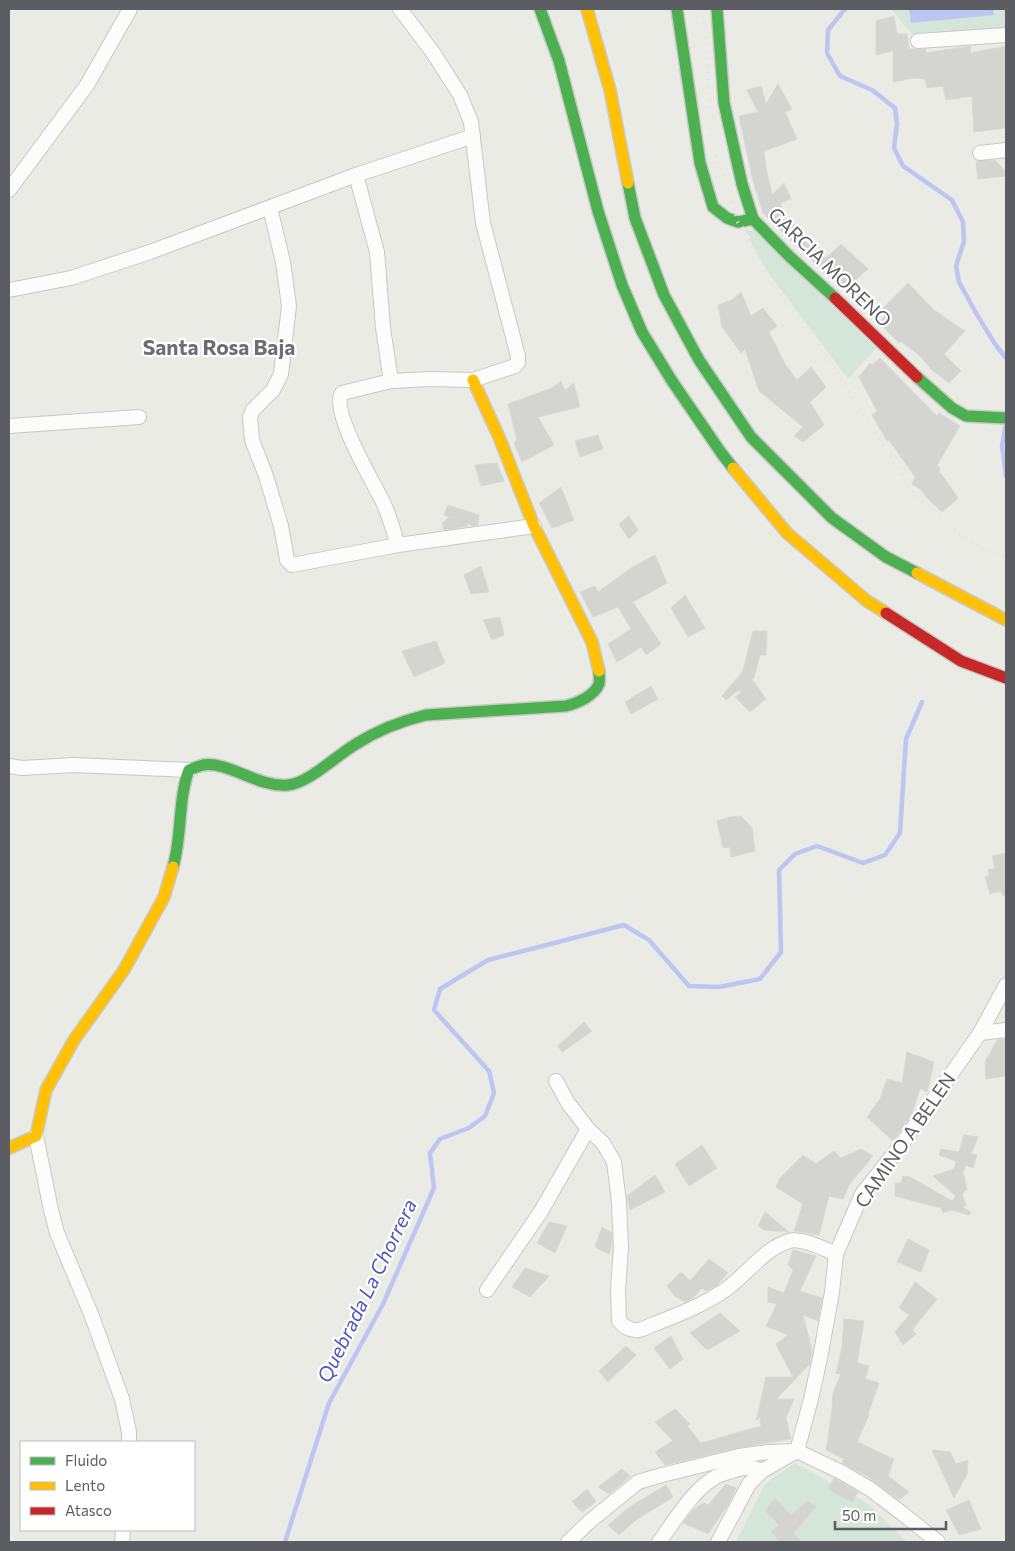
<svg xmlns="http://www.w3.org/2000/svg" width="1015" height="1551" font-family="Commissioner,sans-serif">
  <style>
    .green { fill: #d4e6d9 }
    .water { fill: #bdc6f1 }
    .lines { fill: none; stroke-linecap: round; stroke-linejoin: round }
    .stream { stroke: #bdc6f1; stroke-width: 4.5 }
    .building { fill: #d4d4d0; stroke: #d9dad4 }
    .street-casing { stroke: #c8c9c7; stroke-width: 16 }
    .fast-casing { stroke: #c9c9c8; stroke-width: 14 }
    .slow-casing { stroke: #c9c9c8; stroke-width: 14 }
    .jam-casing { stroke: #c9c9c8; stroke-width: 14 }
    .street { stroke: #fcfcfb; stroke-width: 14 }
    .fast { stroke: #4caf50; stroke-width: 11 }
    .slow { stroke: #ffc107; stroke-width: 11 }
    .jam { stroke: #c62828; stroke-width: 11 }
    .rail { stroke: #e3e3e2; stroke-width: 4; stroke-dasharray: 1 6; stroke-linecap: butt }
    .labels { text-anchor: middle; stroke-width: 4.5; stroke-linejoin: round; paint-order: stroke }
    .street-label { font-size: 19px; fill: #5c5c63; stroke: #fff }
    .water-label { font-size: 20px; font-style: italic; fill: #4f57b7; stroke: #fff }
    .quarter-label { font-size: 21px; font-weight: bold; fill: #6d6d74; stroke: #fff }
  </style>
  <rect width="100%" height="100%" fill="#eaebe5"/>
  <g class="green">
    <path d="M891,9h115v26l-88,6z"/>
    <path d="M744,230l10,1 122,117 -28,31 -81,-108 -18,-32 2,-1z"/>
    <path d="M795,1463l72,40 40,39h-171l29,-58z"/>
  </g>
  <path class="water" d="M909,9h84l1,6 -83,8z"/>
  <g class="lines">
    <g class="stream">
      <path d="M845,9l-17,21 -1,23 13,23 32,14 23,18 2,16 -3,24 9,18 49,34 11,22 1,19 -8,25 3,16 17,31 19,31 11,14"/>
      <path d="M1006,423l-4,23 4,30"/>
      <path d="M285,1542l44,-139 54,-99 51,-116 -4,-35 10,-14 29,-11 16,-12 9,-23 -5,-22 -55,-61 6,-21 48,-29 136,-35 25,15 40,46 30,1 41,-8 21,-27 -2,-82 16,-16 22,-8 46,17 22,-8 15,-22 6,-94 16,-37"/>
    </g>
  </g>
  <g class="building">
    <path d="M894,16l3,18h10l2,15h17l-1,4 46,-7 -1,7 36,-7v82l-32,4 -2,-36 -26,4 -3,-14 -16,2 -2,-9 -11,-1 -21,4v-31l-17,4v-34z"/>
    <path d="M778,84l14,25 -7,3 12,27 -33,12 2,17 6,27 12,-12 7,16 -11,4 2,4 -8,3 26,19 -4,5 30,24 15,-14 27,25 -24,21 -47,-43 -34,-34 -10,-32 -14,-65 19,-4 -11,-22 14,-4 5,18z"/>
    <path d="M995,160l11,12v4l-28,3 -2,-18z"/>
    <path d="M908,283l26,27 31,21 -21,23 17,17 -12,12 -17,-13 -13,-15 -18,-14 -2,2 -20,-20 6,-7 -4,-6z"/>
    <path d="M741,292l10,24 12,-8 14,18 -8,6 16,32 12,16 14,-13 15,20 -16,15 14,23 -21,17 -9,-6 9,-9 -44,-36 -14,-42 -4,4 -19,-26 -4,-22 14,-5z"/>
    <path d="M880,358l57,58 2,-3 21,13 -23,39 3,4 -1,2 19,27 -16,14 -12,-11 -10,-12 -8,-5 3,-7 -26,-37 -2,1 -15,-26 5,-4 -18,-34 11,-14 3,2z"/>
    <path d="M561,381l4,9 9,-7 6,24 -42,10 16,28 -32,17 -8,-19 3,-3 -9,-36 44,-16z"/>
    <path d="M598,435l5,14 -23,8 -5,-16z"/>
    <path d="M497,463l7,18 -23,5 -6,-21z"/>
    <path d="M561,487l13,33 -22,8 -13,-25z"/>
    <path d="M448,505l31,10 -1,10 -5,1 -6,-3 1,3 -24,4 -2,-7 8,-6 -6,-2z"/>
    <path d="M629,516l9,14 -9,9 -10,-15z"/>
    <path d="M655,555l12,28 -34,19 28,42 -15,11 -5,-8 -24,15 -9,-18 23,-15 -13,-22 -25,10 -13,-25 15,-6 3,6 33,-24z"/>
    <path d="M481,566l8,26 -18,2 -7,-19z"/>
    <path d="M685,595l20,33 -17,9 -17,-29z"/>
    <path d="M500,617l4,18 -12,5 -9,-20z"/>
    <path d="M753,631h14l-1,24h-6l-6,23 -2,1 14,20 -16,13 -15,-15 6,-4 -3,-3 -12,10 -4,-4 21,-25z"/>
    <path d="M436,641l9,22 -31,14 -12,-26z"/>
    <path d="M651,686l7,13 -27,15 -6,-12z"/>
    <path d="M741,816l11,12 3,23 -24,6 -1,-10 -7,1 -6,-27 13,-4z"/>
    <path d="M1006,853v42l-3,1 -2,-5 -11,3 -5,-17 4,-1 -1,-6 7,-2 -3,-12z"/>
    <path d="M584,1022l8,9 -30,21 -4,-6z"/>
    <path d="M1006,1039v37l-20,3 -1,-17 12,-22z"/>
    <path d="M907,1052l27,10 -7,30 -7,-4 -8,26 -19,27 -26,-24 13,-18 7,-20 15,4z"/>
    <path d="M964,1135l14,2 -7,17 6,1 -4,13 -7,-3 -3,7 4,17 -5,5 4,11 -4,2 9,5 -2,3 -18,-5 -8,3 -2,-5 -46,-12v-13h6l2,-7 7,1 42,24 4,-5 -23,-20 21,-7 2,-8 -17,-6 2,-6 18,3z"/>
    <path d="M702,1145l15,23 -28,18 -14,-22z"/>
    <path d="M861,1149l12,7 -24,29 -6,14 -14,-3 -10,39 -25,-4 9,-27 -27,-17 4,-9 23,-23 13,9 18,-13 7,7z"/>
    <path d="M655,1175l10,17 -35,18 -3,-14z"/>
    <path d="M765,1212l24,20 -25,-2 -6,-4z"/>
    <path d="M549,1222l18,4 -12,27 -18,-10z"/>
    <path d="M602,1227l10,6v12l-3,9 -14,-7z"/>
    <path d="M908,1239l21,11 -8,22 -24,-10z"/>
    <path d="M793,1250l23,6 -16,35 22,7 -4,23 -15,-6 9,35 -2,14 -34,35h18l-8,19 5,21 -54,9 -72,17 -10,-13 18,-11 -18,-19 20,-13 15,15 -3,2 14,17 60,-17 -1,-9 -4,4 10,-44h27l-17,-33 12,-9 -22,-9 11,-22 -9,-2v-15l16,6 9,-23 -5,-5z"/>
    <path d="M709,1259l19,14 -12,13 -10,5 -4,-3 -9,10 -8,4 -10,-6 -8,-10 14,-14 9,9z"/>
    <path d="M525,1268l24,8 -19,21 -18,-10z"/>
    <path d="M915,1282l22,17 -25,31 4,4 -13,11 -8,-13 14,-17 -10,-7z"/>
    <path d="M720,1313l20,18 -33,19 -17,-17z"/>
    <path d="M844,1319l20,2 -7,42 12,3 -4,13 14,4 -11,31 1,1 -12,27 37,17 -6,17 21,16 -10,8 -32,-24 -25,-13 2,-4 -18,-9 6,-39 1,-18 8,-19 -5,-1 6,-26z"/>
    <path d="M671,1336l12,23 -13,10 -16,-21z"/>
    <path d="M626,1346l10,9 -28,27 -9,-11z"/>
    <path d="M932,1450l18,2 6,12 12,-4 -1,14 -13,24z"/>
    <path d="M622,1469l8,7 -21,18 -11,-7z"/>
    <path d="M834,1478l24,14 -6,10 -24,-13z"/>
    <path d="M726,1484l10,4 -8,17 -20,29 -25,-11 9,-12 6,-5 6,-3 4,2z"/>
    <path d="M666,1485l7,12 -37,23 -17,15 -11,-10 20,-17z"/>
    <path d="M587,1489l9,13 -14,10 -10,-10z"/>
    <path d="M775,1498l16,17 16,-14 9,6 -23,27 9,8h-22l-9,-10 8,-7 -14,-14z"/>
    <path d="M969,1500l12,29 -22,6 -13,-25z"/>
  </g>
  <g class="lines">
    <defs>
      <g id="street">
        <path d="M918,41l88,-6"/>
        <path d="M980,153l26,-3"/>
        <path d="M356,175l21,77 6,76 8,53"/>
        <path d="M9,190l78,-105 43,-76"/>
        <path d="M270,208l13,54 6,44 -8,68 -8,16 -20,20 -3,7 2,23 14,36 15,50 6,34 5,5 106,-20 136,-19"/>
        <path d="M9,290l62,-12 79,-26 206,-77 117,-39"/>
        <path d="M9,426l130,-9"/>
        <path d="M398,545c-5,-15 -9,-31 -16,-45 -9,-18 -52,-90 -40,-107l49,-12 39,-2 43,1 42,-14 3,-4v-6l-35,-133 -12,-101 -11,-27 -26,-41 -34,-45"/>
        <path d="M9,766l13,2 52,-3 115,5"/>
        <path d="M980,1033l26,-3"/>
        <path d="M556,1081l12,22 20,26 15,14 11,19 5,40 2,45 -3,43 1,31c5,6 11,10 20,9 5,-1 12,-5 18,-7 23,-9 48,-19 68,-33 22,-15 38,-41 64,-49 13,-4 35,8 47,13"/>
        <path d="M36,1136l15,74 6,23 34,81 31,85 7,33v10"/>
        <path d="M487,1290l53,-77 48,-84"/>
        <path d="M797,1451l14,-52 9,-41 12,-66 4,-38 26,-60 42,-53 76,-108 26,-48"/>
        <path d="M122,1542l1,-12"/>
        <path d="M568,1542l21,-20 49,-40 24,-7 77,-19 29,-4 29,-1 46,22 27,16 33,25 35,28"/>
        <path d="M659,1542c15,-20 31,-48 52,-62 6,-5 15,-7 21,-9 11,-4 20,-5 30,0"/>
        <path d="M718,1542l31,-58 13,-13 33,-19"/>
      </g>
      <g id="fast">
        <path d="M540,9l19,52 39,150 24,74 20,47 30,49 50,73 11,14"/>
        <path d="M677,9l23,154 13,44 14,11 11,4 15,-3"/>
        <path d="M717,9l7,94 18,81 11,35 36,37 46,42"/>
        <path d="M628,183l7,35 29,77 35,65 52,77 81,81 54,39 31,16"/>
        <path d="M917,377l35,31 14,8 40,2"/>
        <path d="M173,867c9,-30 5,-69 16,-97 5,-2 10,-4 14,-5 25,-4 56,23 85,20 21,-2 49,-30 68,-41 22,-14 45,-23 70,-29l140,-9c12,-3 28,-10 33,-22 1,-4 0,-9 0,-13"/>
      </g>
      <g id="slow">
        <path d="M587,9l23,81 18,93"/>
        <path d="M473,380l26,57 35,89 58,116 7,29"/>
        <path d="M733,468l54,65 80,68 19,12"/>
        <path d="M917,573l89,47"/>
        <path d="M9,1148l27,-12 10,-46 28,-50 50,-70 40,-73 9,-30"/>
      </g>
      <g id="jam">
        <path d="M835,298l82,79"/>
        <path d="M886,613l75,48 45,17"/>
      </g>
    </defs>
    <use href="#street" class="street-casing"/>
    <use href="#fast" class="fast-casing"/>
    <use href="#slow" class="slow-casing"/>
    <use href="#jam" class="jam-casing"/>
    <use href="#street" class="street"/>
    <use href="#fast" class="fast"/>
    <use href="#slow" class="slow"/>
    <use href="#jam" class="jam"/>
    <path class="rail" d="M703,9l10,137 25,76 6,8 22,41 54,75 93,147 61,52 32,12"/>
  </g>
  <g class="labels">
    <g class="street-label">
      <text transform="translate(830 267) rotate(44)" y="7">GARCIA MORENO</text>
      <text transform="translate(905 1140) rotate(-55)" y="7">CAMINO A BELEN</text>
    </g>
    <g class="water-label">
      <text transform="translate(367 1291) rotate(-64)" y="7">Quebrada La Chorrera</text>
    </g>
    <g class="quarter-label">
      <text x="219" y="355">Santa Rosa Baja</text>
    </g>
  </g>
  <rect width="1015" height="1551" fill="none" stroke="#5c5c63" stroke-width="20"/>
  <rect x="20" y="1441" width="175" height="90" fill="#ffffff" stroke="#bebec1"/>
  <rect x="30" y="1457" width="25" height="8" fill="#4caf50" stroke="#bebec1"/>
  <text x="65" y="1466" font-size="15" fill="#5c5c63">Fluido</text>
  <rect x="30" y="1482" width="25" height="8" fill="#ffc107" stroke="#bebec1"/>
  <text x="65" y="1491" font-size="15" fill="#5c5c63">Lento</text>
  <rect x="30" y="1507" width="25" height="8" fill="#c62828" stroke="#bebec1"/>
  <text x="65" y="1516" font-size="15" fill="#5c5c63">Atasco</text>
  <path d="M835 1521v8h111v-8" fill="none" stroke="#5c5c63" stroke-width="2.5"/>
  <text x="842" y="1521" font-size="15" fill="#5c5c63" stroke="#ffffff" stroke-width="4" paint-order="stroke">50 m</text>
</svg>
